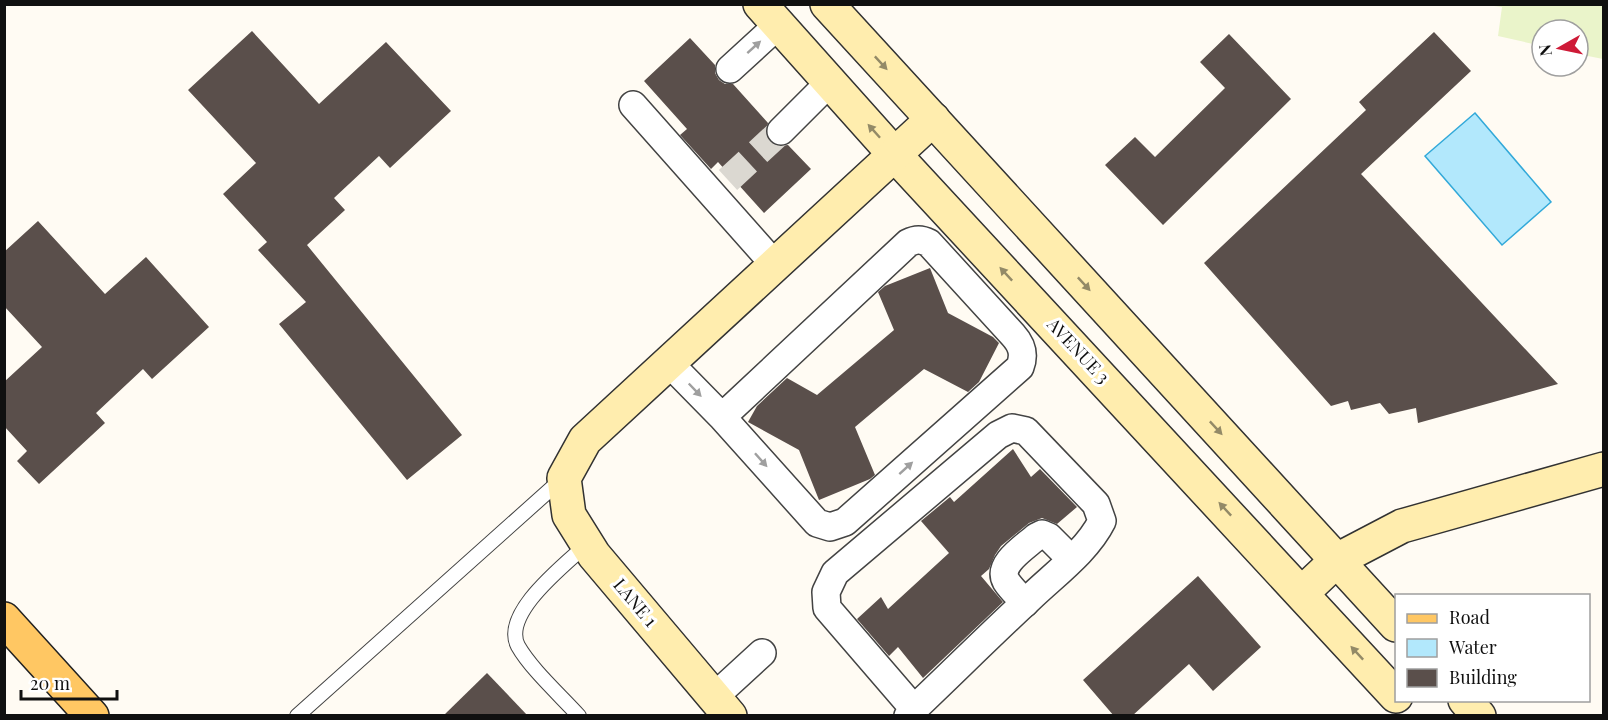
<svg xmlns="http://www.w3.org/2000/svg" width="1608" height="720" font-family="'Playfair Display',serif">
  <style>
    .pitch { fill: #eaf4ca }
    .water { fill: #b2e8fc; stroke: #32a9d9; stroke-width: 1.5 }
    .building { fill: #5a4f4b }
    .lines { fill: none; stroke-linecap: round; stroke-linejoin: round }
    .street-tunnel { stroke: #dbd8d1; stroke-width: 27; stroke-dasharray: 27 14; stroke-linecap: butt }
    .lane-casing { stroke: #434343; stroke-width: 16 }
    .street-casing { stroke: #434343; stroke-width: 30 }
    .secondary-casing { stroke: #323232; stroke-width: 36 }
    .primary-casing { stroke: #212121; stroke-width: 36 }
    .lane { stroke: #fff; stroke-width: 14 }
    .street { stroke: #fff; stroke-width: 27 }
    .secondary { stroke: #ffedae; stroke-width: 33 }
    .primary { stroke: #ffc763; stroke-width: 33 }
    .oneway { fill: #9f9f9f }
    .oneway2 { fill: #938a67 }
    .labels { text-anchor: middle; stroke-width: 6; stroke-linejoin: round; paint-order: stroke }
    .street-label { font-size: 18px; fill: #101010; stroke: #fff }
  </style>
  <rect width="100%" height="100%" fill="#fffbf3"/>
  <path class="pitch" d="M1486,5h117v54l-25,-5v-24h-36v16l-44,-10 4,-29z"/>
  <path class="water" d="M1475,113l76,89 -49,43 -77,-89z"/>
  <g class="building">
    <path d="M252,31l67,73 67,-62 65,69 -61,57 -11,-12 -45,42 11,12 -38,35 155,190 -55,45 -128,-156 27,-22 -48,-52 9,-8 -44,-48 33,-31 -68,-73z"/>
    <path d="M1434,32l37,39 -110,103 197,210 -140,39 -2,-15 -27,6 -9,-11 -29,7 -3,-9 -17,5 -127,-143 162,-153 -7,-8z"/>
    <path d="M1229,34l62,65 -128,126 -58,-60 30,-28 20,20 70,-69 -25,-26z"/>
    <path d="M690,38l25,27v8l4,7 6,4h8l35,39 -2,11 4,8 8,4 10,-1 23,24 -47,44 -46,-51 -7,7 -31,-34 7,-6 -43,-48z"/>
    <path d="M38,221l67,73 41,-37 63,70 -57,52 -9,-10 -47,44 9,10 -66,61 -22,-23 10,-10 -23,-25v-44l38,-35 -38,-41v-54z"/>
    <path d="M930,268l18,45 45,24 6,6 -20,39 -11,10 -44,-23 -69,58 20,48 -5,4 -51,21 -20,-50 -51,-28 9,-16 30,-28 30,17 77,-65 -16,-38 7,-6z"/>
    <path d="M1013,449l18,28 9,-8 37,38 -20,17 -15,-6 -13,5 -28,23 -6,9 -6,14 -8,7 22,26 -80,76 -25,-31 -9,9 -32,-37 24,-22 7,12 61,-56 -28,-32 29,-24 4,5z"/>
    <path d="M1198,576l63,71 -48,44 -24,-27 -57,52h-18l-31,-36z"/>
    <path d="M487,673l41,43h-85z"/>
  </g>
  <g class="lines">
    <path class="street-tunnel" d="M728,180l53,-49"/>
    <defs>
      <g id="lane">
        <path d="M297,716l265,-237"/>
        <path d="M579,716c-18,-20 -48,-47 -61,-70 -17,-33 48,-82 69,-102"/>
      </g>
      <g id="street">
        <path d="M730,69l48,-44"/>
        <path d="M633,105l142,160"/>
        <path d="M781,131l49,-49"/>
        <path d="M669,363l53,54 95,106 13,4 15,-5 175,-155c5,-13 2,-22 -7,-32l-84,-92c-8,-4 -13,-4 -21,0l-186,174"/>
        <path d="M1025,603c-6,-7 -14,-14 -19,-22 -9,-17 19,-34 30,-44l6,-3 7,3 22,22"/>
        <path d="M714,697l48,-44"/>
        <path d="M908,716l6,-7c39,-37 77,-75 116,-111 25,-24 57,-47 72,-77l-6,-17 -70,-73 -14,-3 -14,7 -163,138 -9,19 1,16 87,101"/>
      </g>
      <g id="secondary">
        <path d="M760,4l135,151 501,541"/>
        <path d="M827,4l569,621"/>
        <path d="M1302,593l35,-33 65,-34 202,-57"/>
        <path d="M1465,700l14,16"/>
        <path d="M730,716l-136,-161 -25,-40 -5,-37 21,-38 348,-321"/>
      </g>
      <path id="primary" d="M4,619l88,97"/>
    </defs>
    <use href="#lane" class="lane-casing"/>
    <use href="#street" class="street-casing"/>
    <use href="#secondary" class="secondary-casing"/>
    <use href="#primary" class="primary-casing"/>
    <use href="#lane" class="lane"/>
    <use href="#street" class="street"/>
    <use href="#secondary" class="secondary"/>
    <use href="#primary" class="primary"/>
  </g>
  <defs><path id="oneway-solid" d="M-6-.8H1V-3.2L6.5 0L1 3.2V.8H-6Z" transform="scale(1.5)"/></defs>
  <g class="oneway">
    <use href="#oneway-solid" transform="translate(754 47) rotate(-42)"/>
    <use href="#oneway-solid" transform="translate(695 390) rotate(46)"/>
    <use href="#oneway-solid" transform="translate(761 460) rotate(48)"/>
    <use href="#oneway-solid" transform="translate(906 468) rotate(-42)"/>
  </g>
  <g class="oneway2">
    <use href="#oneway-solid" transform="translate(881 63) rotate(47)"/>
    <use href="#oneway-solid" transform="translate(874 131) rotate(-132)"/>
    <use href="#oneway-solid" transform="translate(1006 274) rotate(-133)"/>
    <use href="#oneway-solid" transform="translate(1084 284) rotate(47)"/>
    <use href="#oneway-solid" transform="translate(1216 428) rotate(47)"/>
    <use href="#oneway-solid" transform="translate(1225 509) rotate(-133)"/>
    <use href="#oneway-solid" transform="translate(1357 653) rotate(-133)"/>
  </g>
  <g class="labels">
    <g class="street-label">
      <text transform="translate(1078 351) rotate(47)" y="6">AVENUE 3</text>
      <text transform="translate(635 603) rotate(50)" y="6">LANE 1</text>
    </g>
  </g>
  <rect width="1608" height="720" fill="none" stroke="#101010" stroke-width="12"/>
  <rect x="1395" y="594" width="195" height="108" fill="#ffffff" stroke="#9f9f9f" stroke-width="1.5"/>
  <rect x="1407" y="614" width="30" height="9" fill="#ffc763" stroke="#9f9f9f" stroke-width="1.5"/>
  <text x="1449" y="624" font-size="18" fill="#101010">Road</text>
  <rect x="1407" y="639" width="30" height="18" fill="#b2e8fc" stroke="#9f9f9f" stroke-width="1.5"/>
  <text x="1449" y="654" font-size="18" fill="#101010">Water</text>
  <rect x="1407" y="669" width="30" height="18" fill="#5a4f4b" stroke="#9f9f9f" stroke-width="1.5"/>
  <text x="1449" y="684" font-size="18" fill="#101010">Building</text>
  <g transform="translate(1560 48) rotate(261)"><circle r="28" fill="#ffffff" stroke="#9f9f9f" stroke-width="1.5"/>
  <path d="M0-4.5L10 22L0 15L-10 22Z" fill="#ce1a37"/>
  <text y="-9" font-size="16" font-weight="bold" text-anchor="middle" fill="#101010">N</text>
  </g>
  <path d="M21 690v9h96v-9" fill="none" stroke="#101010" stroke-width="3"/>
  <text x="30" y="690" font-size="18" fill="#101010" stroke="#ffffff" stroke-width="4.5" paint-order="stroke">20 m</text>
</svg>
